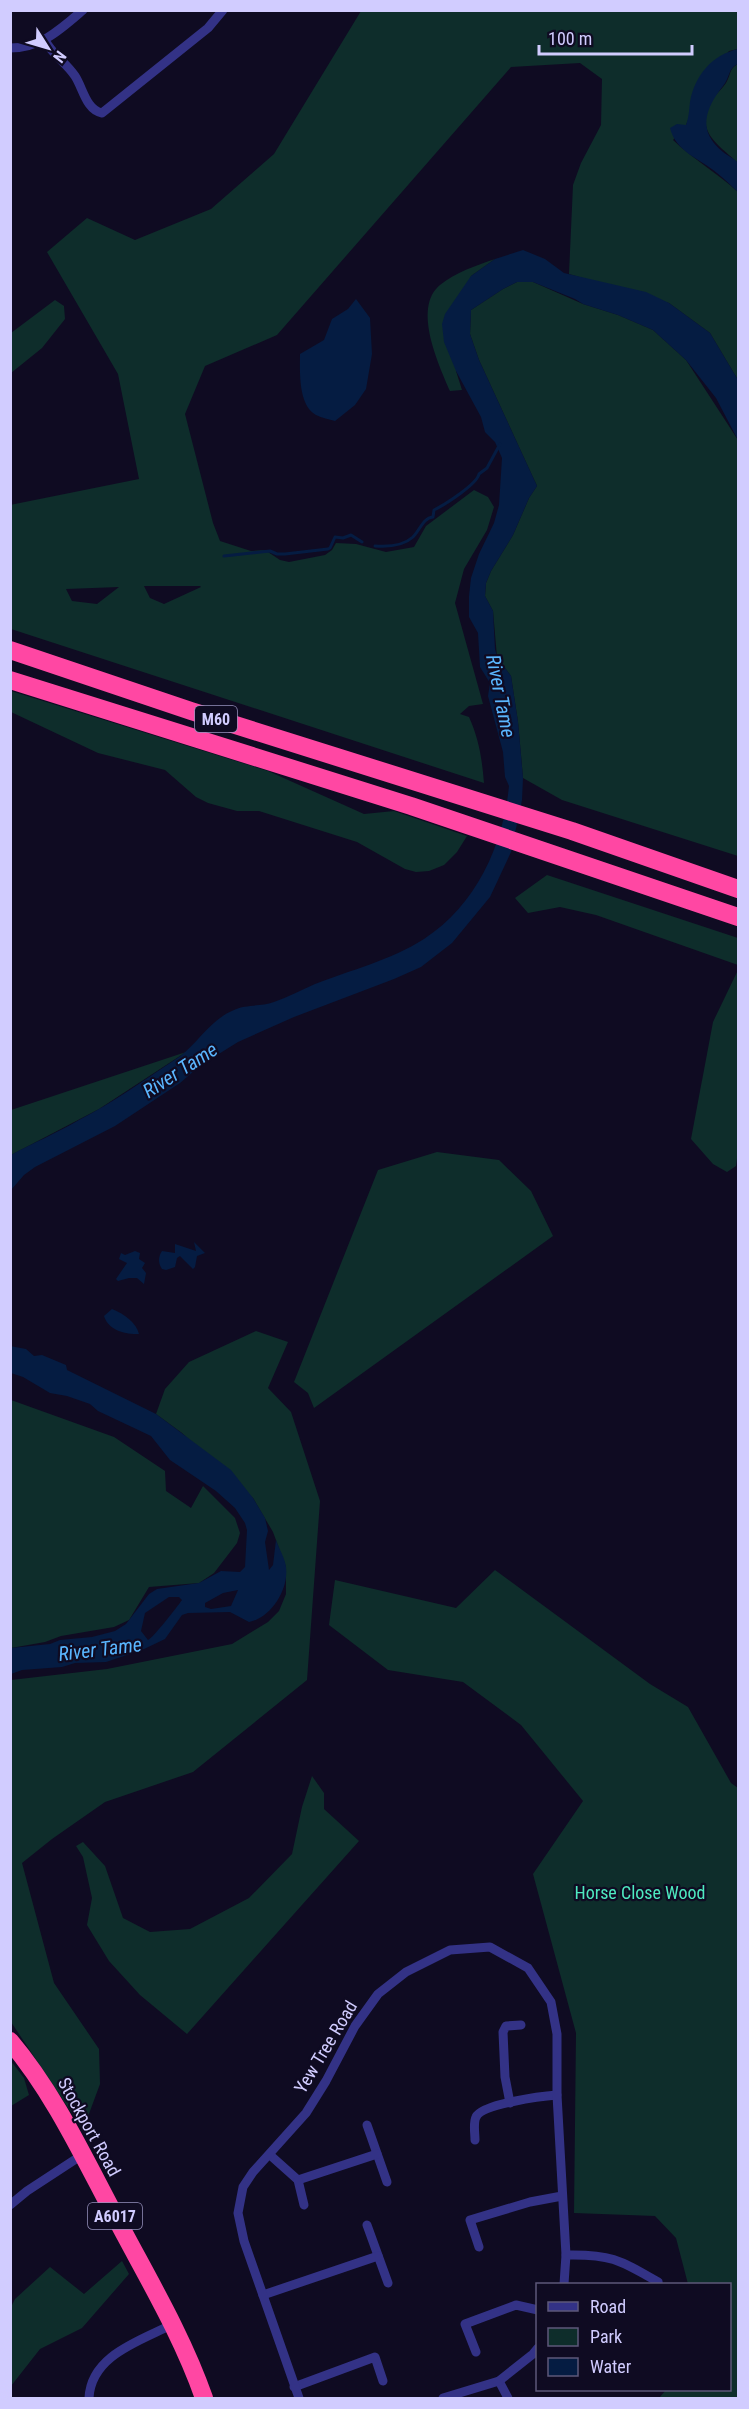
<svg xmlns="http://www.w3.org/2000/svg" width="749" height="2409" font-family="'Roboto Condensed',sans-serif">
  <style>
    .green { fill: #0e2d2b; fill-rule: evenodd }
    .water { fill: #051c42; fill-rule: evenodd }
    .lines { fill: none; stroke-linecap: round; stroke-linejoin: round }
    .stream { stroke: #051c42; stroke-width: 3 }
    .street { stroke: #333286; stroke-width: 9 }
    .highway { stroke: #ff47a3; stroke-width: 18 }
    .labels { text-anchor: middle; stroke-width: 4.5; stroke-linejoin: round; paint-order: stroke }
    .shield { fill: #0f0b22; stroke: #9792bd; stroke-width: 1.5 }
    .shield-label { font-size: 16px; font-weight: bold; fill: #d1ccff }
    .park-label { font-size: 18px; fill: #4eeac0; stroke: #0f0b22 }
    .street-label { font-size: 18px; fill: #d1ccff; stroke: #0f0b22 }
    .water-label { font-size: 20px; font-style: italic; fill: #5ab6ff; stroke: #0f0b22 }
  </style>
  <rect width="100%" height="100%" fill="#0f0b22"/>
  <g class="green">
    <path d="M361,11h377v38l-9,2 -38,50 -1,14 -4,10 -13,15c20,19 44,33 65,52v188l-28,-47 -41,-30 -100,-29 4,-89 8,-22 20,-38 1,-46 -22,-16 -69,4 -234,268 -72,31 -20,48 28,109 7,18 31,10 14,-1 15,10 9,2 36,-7 7,-5 4,-7 20,1 30,8 28,-5 12,-21 48,-36 14,7 6,10 -7,23 -23,39 -9,34 28,101 -14,2 -9,8 9,3c10,22 13,42 15,66l-473,-154 -1,-124 129,-26 -21,-105 -71,-122 40,-34 48,22 76,-31 63,-55zM144,586h56l1,1 -37,17 -14,-6zM119,587l-22,17 -25,-3 -6,-12z"/>
    <path d="M738,64v99c-21,-20 -46,-33 -24,-66 4,-5 9,-9 12,-14 5,-8 3,-15 12,-19z"/>
    <path d="M495,259l-24,17 -15,95 6,19 -12,1c-11,-26 -38,-83 -10,-106 16,-13 35,-19 55,-26z"/>
    <path d="M517,282h16l50,22 35,11 35,15 33,30 52,80v416l-176,-56 -39,-22 -5,-56 -7,-46 -14,-19 -4,-46 -8,-15 1,-13 5,-12 22,-36 16,-37 8,-12 -58,-126 -9,-26 1,-24 32,-21z"/>
    <path d="M55,300l9,6 1,13 -23,29 -31,25v-40z"/>
    <path d="M11,691l257,80 96,43 30,-3 73,25 -10,16 -13,13 -15,6 -13,1 -11,-3 -48,-27 -98,-31h-22l-29,-8 -12,-6 -31,-27 -67,-17 -87,-41z"/>
    <path d="M547,875l191,63v27l-142,-50 -36,-8 -32,6 -13,-15z"/>
    <path d="M738,970v181l-2,15 -9,6 -14,-8 -22,-25 22,-117z"/>
    <path d="M186,1052l-87,57 -88,46v-45z"/>
    <path d="M437,1152l62,8 32,31 22,45 -239,172 -6,-15 -14,-11 84,-212z"/>
    <path d="M256,1331l32,11 -20,46 23,24 29,89 -13,179 -114,92 -88,30 -53,37 -30,24 32,120 45,66 1,35 -17,46 -72,-108v-342l96,-11 125,-25 36,-22 11,-11 7,-17v-27l-13,-35 -20,-34 -71,-65 -26,-19 9,-25 24,-27z"/>
    <path d="M11,1400l103,37 51,34 1,20 25,17 12,-22 32,32 5,15 -3,10 -23,30 -15,10 -50,4 -20,33 -15,7 -53,9 -16,6 -34,6z"/>
    <path d="M495,1570l155,114 38,23 43,76 7,5v610h-79l7,-8h64v-106h-42l-12,-46 -21,-22 -81,-3 2,-180 -43,-159 50,-73 -62,-76 -58,-43 -75,-12 -59,-45 6,-45 121,28z"/>
    <path d="M312,1776l12,17v16l35,32 -172,193 -47,-39 -31,-34 -22,-36 5,-27 -9,-41 -7,-11 7,-4 22,24 18,52 27,14 40,-3 59,-31 43,-44 10,-47z"/>
    <path d="M11,2061l13,17 5,17 -18,11z"/>
    <path d="M122,2261l7,13 -47,54 -42,21 -29,37v-79l4,-8 35,-32 34,27z"/>
  </g>
  <g class="water">
    <path d="M738,49v15c-10,4 -8,14 -15,22 -18,23 -26,45 0,66 5,4 11,6 15,11v29c-7,-6 -13,-13 -21,-19 -18,-15 -41,-21 -47,-45l7,-4 9,1c3,-8 3,-15 4,-23 5,-27 22,-47 48,-53z"/>
    <path d="M523,250l22,9 19,14 82,19 23,11 41,30 28,47v60l-22,-42 -30,-38 -33,-30 -35,-15 -35,-11 -8,-5 -42,-17h-16l-14,7 -32,21 -1,24 9,26 58,126 -8,12 -16,37 -22,36 -5,12 -1,13 8,15 2,38 2,8 14,19 7,46 5,56 -1,22 -11,52 -21,45 -38,46 -31,24 -27,12 -100,38 -56,25 -37,23 -21,18 -65,43 -80,41 -11,8 -13,15v-35c22,-12 46,-22 68,-35 35,-18 67,-41 100,-63 19,-14 32,-38 55,-47 12,-6 27,-3 40,-8 14,-5 27,-12 41,-18 36,-14 76,-24 109,-45 52,-34 79,-93 85,-153l-4,-9 -2,-25 -15,-56 2,-13 -10,-16 -2,-34 -9,-16v-21l2,-18 8,-24 15,-31 5,-18 3,-47 -7,-16 -10,-10 -4,-15 -25,-46 -12,-29 -2,-18 3,-10 26,-38 24,-17z"/>
    <path d="M356,299l14,19 2,36 -6,35 -11,16 -20,16c-6,-2 -13,-3 -19,-6 -18,-10 -16,-43 -16,-61l24,-14 8,-21 16,-10z"/>
    <path d="M194,1242l11,11 -8,3 -2,11 -2,2 -13,-13 -3,2 -2,9 -9,3 -4,-1c-4,-6 -4,-12 0,-18l13,2v-9l21,7z"/>
    <path d="M135,1251l5,2 -1,6 6,4 -3,5 4,5 -2,11 -7,-6h-8l-11,3 -2,-2 11,-16 -8,-4 2,-6 4,2z"/>
    <path d="M112,1309c12,5 24,13 27,25 -13,1 -31,-4 -35,-18z"/>
    <path d="M10,1346l16,3 8,7 8,-1 24,10 1,5 89,44 75,56 22,28 12,20 3,13 -3,11 4,28 4,-5 3,-25c3,9 9,18 10,27 3,22 -15,51 -37,55l-19,-10 -42,1 -6,2 -17,24 -23,11 -36,12 -31,1 -13,4 -40,3 -11,4v-26l39,-4 10,-4 32,-3 23,-6 11,-7 23,-30 8,-5 42,-6 22,-12 19,1 5,-5 2,-37 -2,-7 -10,-15 -19,-17 -46,-31 -19,-24 -53,-25 -8,-7 -23,-8 -17,-3 -27,-16 -12,-4zM238,1590l-7,16 -20,3 -6,-2v-4l18,-10zM169,1597h10l3,3c-5,7 -29,38 -34,40l-7,-9 4,-18z"/>
  </g>
  <g class="lines">
    <g class="stream">
      <path d="M375,546c13,1 28,0 38,-9 7,-7 10,-19 20,-20l1,-7c12,-6 43,-26 45,-36l8,-6 13,-24"/>
      <path d="M224,556l46,-5 7,3h8l43,-5 2,-1 5,-11 8,1 8,-3 11,7"/>
    </g>
    <g class="street">
      <path d="M45,40c7,15 21,22 30,36 8,12 11,34 27,37l106,-85 15,-18"/>
      <path d="M10,48c31,0 51,-19 73,-38"/>
      <path d="M510,2103l-5,-26 -2,-45 3,-6 15,-1"/>
      <path d="M367,2125l20,57"/>
      <path d="M475,2140c0,-7 -2,-17 1,-23 6,-13 66,-21 81,-22"/>
      <path d="M270,2155l28,25 79,-26"/>
      <path d="M298,2180l6,25"/>
      <path d="M10,2205l17,-14 55,-36"/>
      <path d="M367,2225l21,58"/>
      <path d="M479,2247l-9,-27 60,-18 32,-6"/>
      <path d="M566,2255c45,-1 54,5 92,27l-1,2"/>
      <path d="M263,2295l115,-39"/>
      <path d="M476,2352l-11,-28 51,-19 22,5"/>
      <path d="M499,2381l9,17"/>
      <path d="M294,2387l81,-30 8,24"/>
      <path d="M89,2398c2,-43 51,-57 84,-74"/>
      <path d="M299,2398l-55,-157 -6,-28 5,-26 10,-15 53,-59 20,-32 29,-55 23,-32 28,-22 44,-22 40,-3 38,21 23,34 6,32v61l9,160 -2,29"/>
      <path d="M443,2398l56,-17 34,-27 5,-6"/>
    </g>
    <g class="highway">
      <path d="M10,650l181,61 381,120 166,58"/>
      <path d="M10,680l401,126 327,111"/>
      <path d="M10,2041c44,52 74,117 106,177 31,59 66,117 88,180"/>
    </g>
  </g>
  <g class="labels">
    <g class="shield">
      <rect x="195" y="706" width="42" height="26" rx="4.5"/>
      <rect x="88" y="2203" width="54" height="26" rx="4.5"/>
    </g>
    <g class="shield-label">
      <text x="216" y="725">M60</text>
      <text x="115" y="2222">A6017</text>
    </g>
    <g class="park-label">
      <text x="640" y="1899">Horse Close Wood</text>
    </g>
    <g class="street-label">
      <text transform="translate(326 2047) rotate(-59)" y="6">Yew Tree Road</text>
      <text transform="translate(89 2127) rotate(61)" y="6">Stockport Road</text>
    </g>
    <g class="water-label">
      <text transform="translate(501 696) rotate(79)" y="7">River Tame</text>
      <text transform="translate(180 1070) rotate(-33)" y="7">River Tame</text>
      <text transform="translate(100 1649) rotate(-7)" y="7">River Tame</text>
    </g>
  </g>
  <rect width="749" height="2409" fill="none" stroke="#d1ccff" stroke-width="24"/>
  <rect x="536" y="2283" width="195" height="108" fill="#0f0b22" stroke="#5d587a" stroke-width="1.5"/>
  <rect x="548" y="2302" width="30" height="9" fill="#333286" stroke="#5d587a" stroke-width="1.5"/>
  <text x="590" y="2313" font-size="18" fill="#d1ccff">Road</text>
  <rect x="548" y="2328" width="30" height="18" fill="#0e2d2b" stroke="#5d587a" stroke-width="1.5"/>
  <text x="590" y="2343" font-size="18" fill="#d1ccff">Park</text>
  <rect x="548" y="2358" width="30" height="18" fill="#051c42" stroke="#5d587a" stroke-width="1.5"/>
  <text x="590" y="2373" font-size="18" fill="#d1ccff">Water</text>
  <g transform="translate(48 48) rotate(127)" stroke="#0f0b22" stroke-width="4.5" paint-order="stroke">
  <path d="M0-4.5L10 22L0 15L-10 22Z" fill="#d1ccff"/>
  <text y="-9" font-size="16" font-weight="bold" text-anchor="middle" fill="#d1ccff">N</text>
  </g>
  <path d="M539 45v9h153v-9" fill="none" stroke="#d1ccff" stroke-width="3"/>
  <text x="548" y="45" font-size="18" fill="#d1ccff" stroke="#0f0b22" stroke-width="4.5" paint-order="stroke">100 m</text>
</svg>
